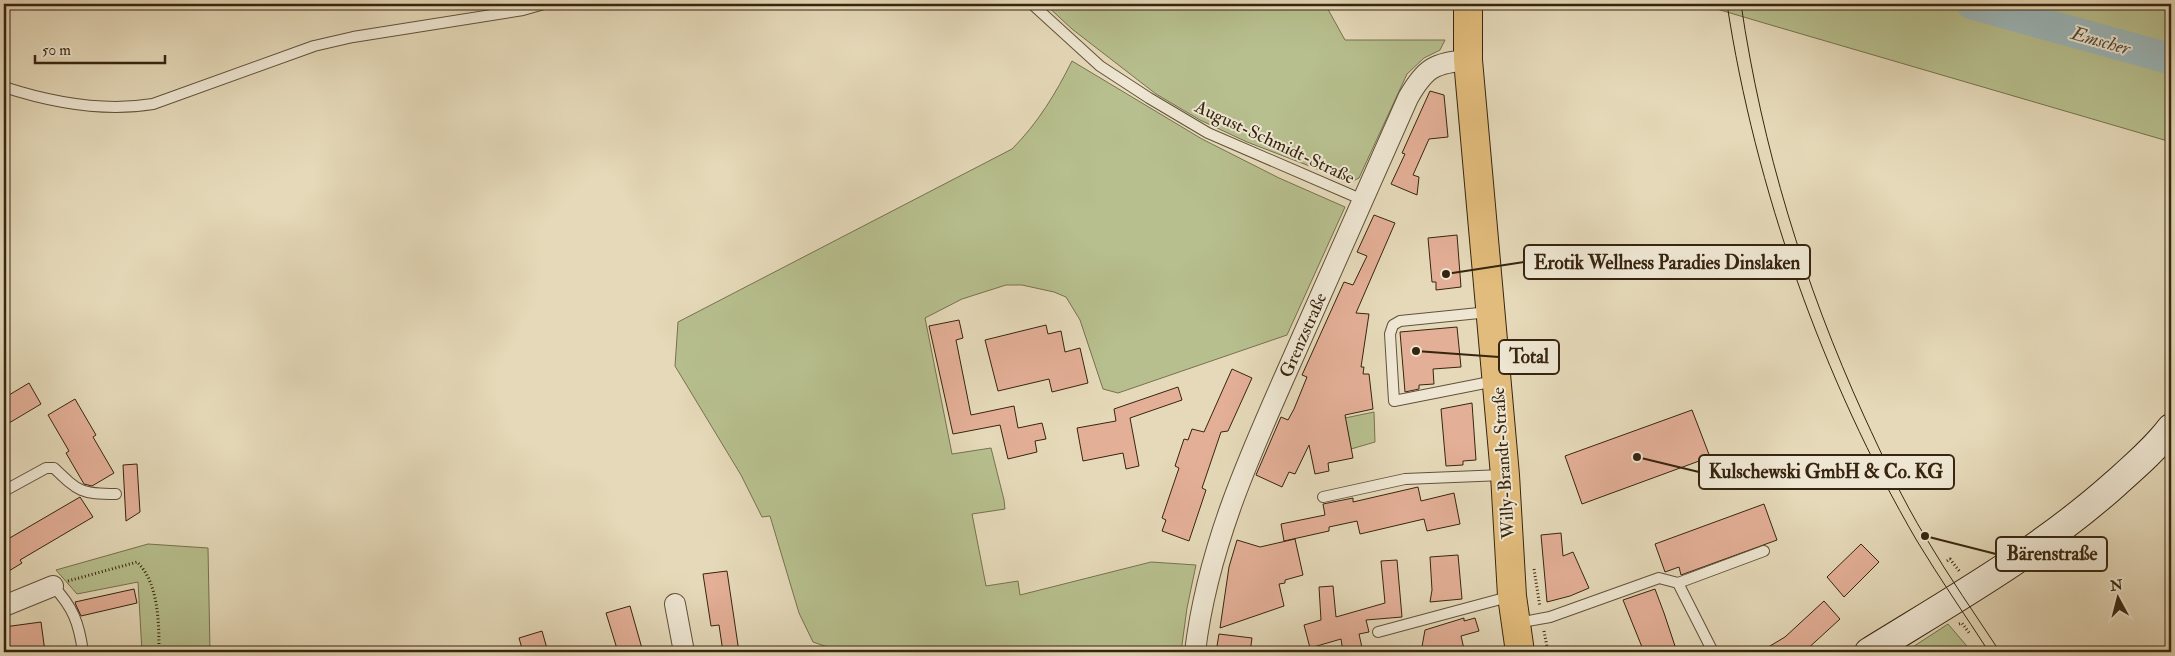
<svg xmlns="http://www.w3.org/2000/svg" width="2175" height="656" font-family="'IM FELL Double Pica',serif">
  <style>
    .green { fill: #b7bf8e; stroke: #77724e }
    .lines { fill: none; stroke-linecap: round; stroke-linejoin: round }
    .river { stroke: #9bb7ba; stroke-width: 31 }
    .building { fill: #e3af97; stroke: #37250f }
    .service-casing { stroke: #62523a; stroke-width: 12 }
    .minor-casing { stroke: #62523a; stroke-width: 22 }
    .secondary-casing { stroke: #37250f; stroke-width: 30 }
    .primary-casing { stroke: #37250f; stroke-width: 30 }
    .path { stroke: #37250f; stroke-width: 3; stroke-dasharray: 1 2.5; stroke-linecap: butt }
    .service { stroke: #eee6d2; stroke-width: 10 }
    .minor { stroke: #eee6d2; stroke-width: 20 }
    .secondary { stroke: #eee6d2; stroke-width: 28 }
    .primary { stroke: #e2bc7c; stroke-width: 28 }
    .tram { stroke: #37250f; stroke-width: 1 }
    .labels { text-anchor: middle; stroke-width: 4; stroke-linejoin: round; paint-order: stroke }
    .street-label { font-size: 18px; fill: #37250f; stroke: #eee6d2 }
    .water-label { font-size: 19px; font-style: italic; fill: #504a3a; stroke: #eee6d2 }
    .leader { fill: none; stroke: #37250f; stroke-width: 2 }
    .callout-dot { fill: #37250f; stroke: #eee6d2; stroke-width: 2 }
    .callout { fill: #eee6d2; stroke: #37250f; stroke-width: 2 }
    .callout-label { font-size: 19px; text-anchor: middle; font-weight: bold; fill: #37250f }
  </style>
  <rect width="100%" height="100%" fill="#e5d9b9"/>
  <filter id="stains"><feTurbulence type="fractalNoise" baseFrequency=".004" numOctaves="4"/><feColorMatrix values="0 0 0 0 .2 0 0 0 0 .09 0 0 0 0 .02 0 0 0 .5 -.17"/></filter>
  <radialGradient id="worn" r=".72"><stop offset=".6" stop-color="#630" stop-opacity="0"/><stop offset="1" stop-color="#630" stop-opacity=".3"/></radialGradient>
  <g class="green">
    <path d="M1045,4h280l20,36h100l-5,10 -16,8 -17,16 -48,104 -8,4 -104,-40 -47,-22 -44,-26 -84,-65z"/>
    <path d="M1700,4h471v138l-407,-119z"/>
    <path d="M1072,61l130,78 77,39 66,29 -58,128 -169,58 -15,-4 -23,-69 -14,-23 -12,-5 -32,-7h-16l-44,14 -37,19 27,136 39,-6 13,52 1,9 -33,5 14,72 32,-5 2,14 131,-33 45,3 -9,43 -6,44h-307l-1,-4 -31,4 -29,-10 -14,-29 -29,-97 -8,1 -21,-42 -66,-109 3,-44 334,-173c26,-26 44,-56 60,-88z"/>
    <path d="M1374,412l1,30 -24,7 -6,-31z"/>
    <path d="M148,544l60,4 2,104h-68l-4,-70 -61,12 -21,-24z"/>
    <path d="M1948,624l24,28h-67z"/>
  </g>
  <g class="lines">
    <path class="river" d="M1972,4l199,55"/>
  </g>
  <g class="building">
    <path d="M1430,91l14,4 4,42 -19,2 -16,36 6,2 -2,18 -26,-11 14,-30 -3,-1z"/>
    <path d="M1374,215l21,8 -39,90 13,1 -8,53h3l-1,7h6l4,35 -28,6 8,43 -25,5 1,8 -14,3 -6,-29 -14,29 -6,-2 -7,15 -26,-12 25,-58 7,3 6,-11 13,-32 -5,-2 42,-93 9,3 14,-29 -10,-4z"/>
    <path d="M1457,235l4,52 -25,3v-8h-4l-4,-44z"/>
    <path d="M959,320l4,18 -7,2 15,75 43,-9 4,22 24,-5 4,16 -11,2 2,11 -29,7 -8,-34 -47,9 -24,-108z"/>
    <path d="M1046,325l2,9 13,-3 4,21 15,-4 8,35 -36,9 -3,-13 -51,12 -13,-51z"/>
    <path d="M1457,327l4,40 -28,2 1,15 -15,1v4l-14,3 -5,-60z"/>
    <path d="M1232,369l20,9 -24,53 -7,1 -19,56 4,2 -17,51 -27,-10 4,-11 -4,-2 17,-50 -4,-2 9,-27 4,1 4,-11 12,3z"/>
    <path d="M29,383l12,21 -37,22v-28z"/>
    <path d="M1178,387l4,13 -52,18 9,48 -13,3 -3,-16 -40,8 -6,-33 39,-7 -2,-12z"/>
    <path d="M75,399l21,36 -3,2 21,36 -22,13 -8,-2 -18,-31 3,-2 -21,-36z"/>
    <path d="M1472,403l4,57 -13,1v4l-17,1 -5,-57z"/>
    <path d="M1692,410l18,47 -128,47 -17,-48z"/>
    <path d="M137,464l3,48 -14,9 -3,-56z"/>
    <path d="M1418,487l3,14 33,-8 6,31 -33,7 -3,-12 -64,15 -3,-13 -28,6v4l-45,10 -3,-17 44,-9 -2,-11 30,-6v4z"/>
    <path d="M80,497l13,20 -73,43 2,3 -18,11v-28l6,-4 -2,-3z"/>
    <path d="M1764,504l13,36 -96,35 -2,-8 -14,5 -10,-28z"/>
    <path d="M1561,533l2,23 10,-4 16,36 -19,8 -23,6 -6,-67z"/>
    <path d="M1295,539l8,36 -18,5v3l-6,1 5,22 -64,22 9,-61 8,-27 23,7z"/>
    <path d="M1861,544l18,18 -35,35 -17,-20z"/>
    <path d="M1458,555l4,44 -32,3 2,-12 -2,-33z"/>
    <path d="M1397,560l5,57 -36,3 3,12 -10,2 4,18h-20l-2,-13 -31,9 -6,-23 17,-5 -2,-33 14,-1 3,31 49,-14 -4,-42z"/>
    <path d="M727,571l12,81h-16l-4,-27 -8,1 -8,-52z"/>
    <path d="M134,589l3,14 -56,13 -5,-11 -1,-3z"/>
    <path d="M1655,589l9,24 13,39h-33l-21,-52z"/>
    <path d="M1824,601l16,18 -36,33h-44l25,-15z"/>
    <path d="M630,606l13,46h-25l-12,-39z"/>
    <path d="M1464,618v3l11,-3 4,13 -18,5 3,13 -12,3h-31l4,-22z"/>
    <path d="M41,622l4,30h-41v-25z"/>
    <path d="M542,631l6,21h-25l-4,-14z"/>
    <path d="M1219,634l33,4 -2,14h-34z"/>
  </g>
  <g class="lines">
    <defs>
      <g id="service">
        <path d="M1032,4l68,62 49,32 59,35 155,67"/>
        <path d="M4,87c46,15 100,25 149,17l161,-58 39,-9 170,-27 21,-6"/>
        <path d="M1489,312l-89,9 -7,4 -3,9 4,67 101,-20"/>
        <path d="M4,491l42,-23h8c25,24 27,26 62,26"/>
        <path d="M1323,497l82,-18 98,-4"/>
        <path d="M1678,583l35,69"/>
        <path d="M53,586c20,21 26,37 30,66"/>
        <path d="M1517,623l33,-6 109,-39 19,5 86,-32"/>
        <path d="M1378,632l134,-36"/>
      </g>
      <g id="minor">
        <path d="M675,604l9,48"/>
        <path d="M4,606l49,-20"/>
        <path d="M1195,652c13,-108 57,-202 101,-301 37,-84 75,-168 112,-253 17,-30 26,-35 60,-38"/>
      </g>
      <path id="secondary" d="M1869,652c84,-52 171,-101 246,-168 19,-17 40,-35 56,-56"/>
      <path id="primary" d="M1468,4v56l37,415 7,121 8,56"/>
    </defs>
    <use href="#service" class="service-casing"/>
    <use href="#minor" class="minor-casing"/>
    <use href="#secondary" class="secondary-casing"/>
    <use href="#primary" class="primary-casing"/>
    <g class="path">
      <path d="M1947,561l3,-2 10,13"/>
      <path d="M1534,569l6,38"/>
      <path d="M68,581l69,-19c22,21 22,62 22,90"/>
      <path d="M1959,624l3,-1 8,11"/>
      <path d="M1544,631l4,21"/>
    </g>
    <use href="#service" class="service"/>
    <use href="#minor" class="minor"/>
    <use href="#secondary" class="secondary"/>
    <use href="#primary" class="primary"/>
    <g class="tram">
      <path d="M1727,4c28,184 96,376 190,537 23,38 48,74 72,111"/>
      <path d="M1741,4c21,143 63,280 123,412 19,41 38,83 62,122 23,39 49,76 74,114"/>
    </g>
  </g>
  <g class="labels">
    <g class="street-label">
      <text transform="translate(1275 142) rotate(25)" y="6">August-Schmidt-Straße</text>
      <text transform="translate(1303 335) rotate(-66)" y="6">Grenzstraße</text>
      <text transform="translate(1503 463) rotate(-94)" y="6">Willy-Brandt-Straße</text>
    </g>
    <g class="water-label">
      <text transform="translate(2101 40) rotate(16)" y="7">Emscher</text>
    </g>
  </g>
  <path class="leader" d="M1446 274L1524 262M1416 351L1499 357M1637 457L1699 472M1925 536L1996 554"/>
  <g class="callout-dot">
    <circle cx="1446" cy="274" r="5"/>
    <circle cx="1416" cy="351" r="5"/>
    <circle cx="1637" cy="457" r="5"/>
    <circle cx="1925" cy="536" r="5"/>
  </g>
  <g class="callout">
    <rect x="1524" y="245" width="286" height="34" rx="5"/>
    <rect x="1499" y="340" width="60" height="34" rx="5"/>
    <rect x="1699" y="455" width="255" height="34" rx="5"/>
    <rect x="1996" y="537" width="111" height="34" rx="5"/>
  </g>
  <g class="callout-label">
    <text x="1667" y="269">Erotik Wellness Paradies Dinslaken</text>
    <text x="1529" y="363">Total</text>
    <text x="1826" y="478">Kulschewski GmbH &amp; Co. KG</text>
    <text x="2052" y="560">Bärenstraße</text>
  </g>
  <rect width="2175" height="656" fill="none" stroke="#e5d9b9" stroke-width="20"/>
  <rect x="5" y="5" width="2165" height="646" fill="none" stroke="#37250f" stroke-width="2.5"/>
  <rect x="10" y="10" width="2155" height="636" fill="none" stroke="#37250f"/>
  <g transform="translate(2118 598) rotate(353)" stroke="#eee6d2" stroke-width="4" paint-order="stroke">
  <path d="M0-4L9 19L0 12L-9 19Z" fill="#37250f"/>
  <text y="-8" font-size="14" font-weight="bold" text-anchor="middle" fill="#37250f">N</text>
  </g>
  <path d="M35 55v8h130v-8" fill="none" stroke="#37250f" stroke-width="2.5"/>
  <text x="42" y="55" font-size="15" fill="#37250f" stroke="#eee6d2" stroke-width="4" paint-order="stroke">50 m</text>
  <rect width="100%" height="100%" filter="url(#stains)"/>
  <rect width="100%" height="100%" fill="url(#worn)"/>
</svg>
